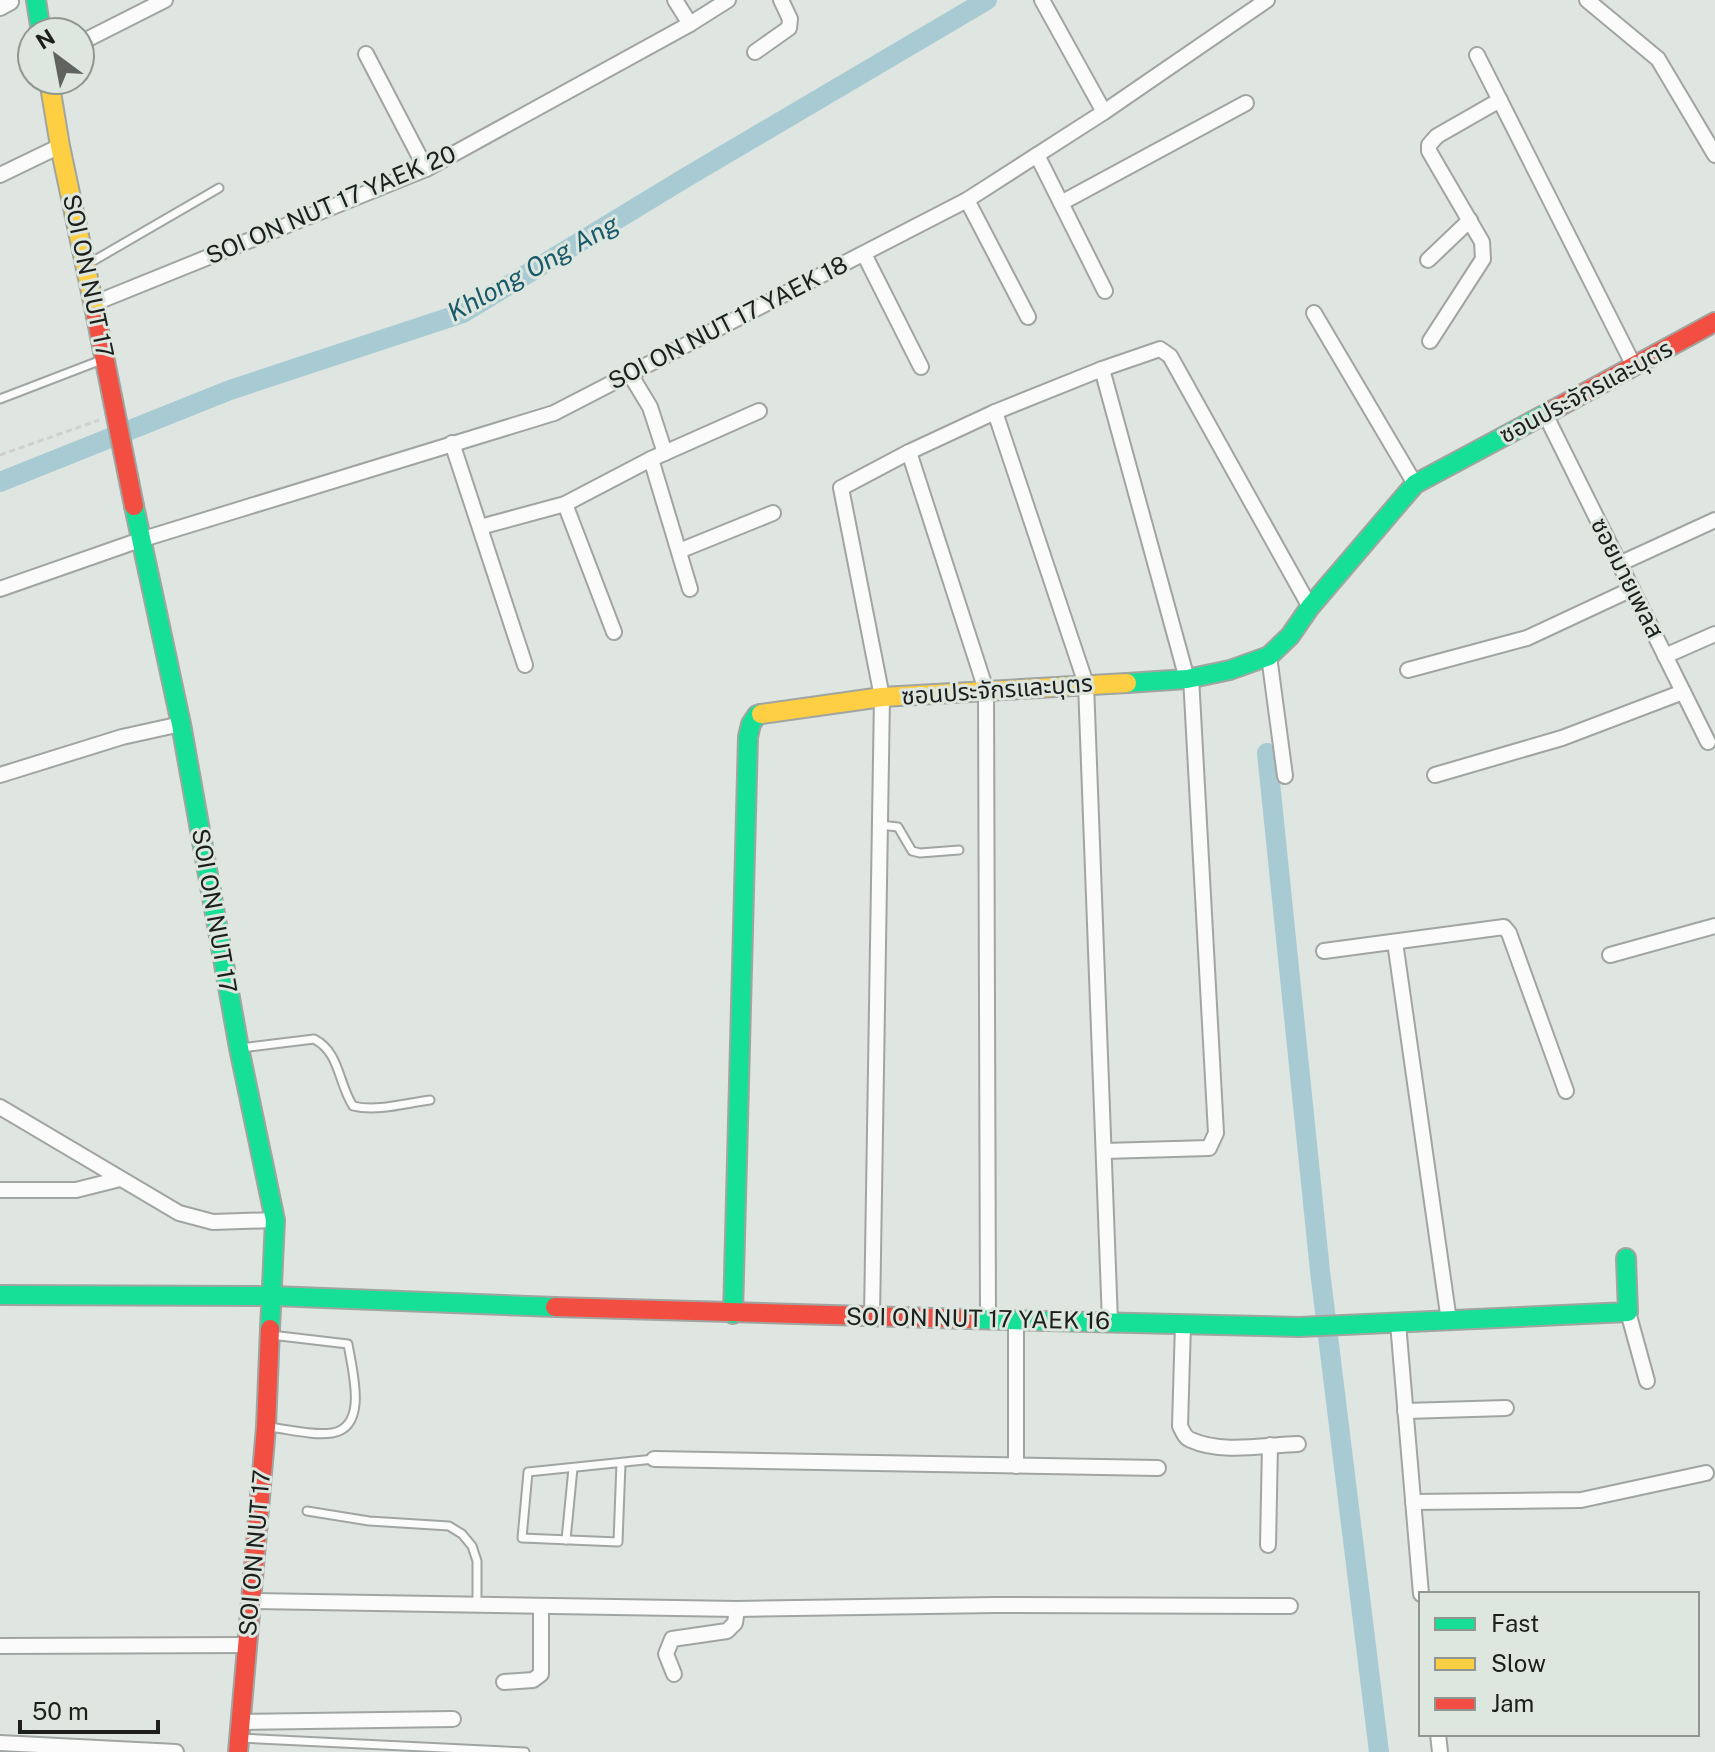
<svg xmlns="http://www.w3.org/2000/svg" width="1715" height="1752" font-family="'Public Sans','Noto Sans Thai',sans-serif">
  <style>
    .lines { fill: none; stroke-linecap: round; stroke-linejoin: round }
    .canal { stroke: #a8cbd3; stroke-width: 20 }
    .lane-casing { stroke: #a1a5a2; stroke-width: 11 }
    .street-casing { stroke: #a1a5a2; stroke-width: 18 }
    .fast-casing { stroke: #a1a5a2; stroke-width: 22 }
    .slow-casing { stroke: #a1a5a2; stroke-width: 22 }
    .jam-casing { stroke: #a1a5a2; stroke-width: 22 }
    .path { stroke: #ced0ce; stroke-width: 3; stroke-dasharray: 6 4; stroke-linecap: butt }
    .lane { stroke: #fafbfa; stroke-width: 7 }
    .street { stroke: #fafbfa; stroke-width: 14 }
    .fast { stroke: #16e098; stroke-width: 18 }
    .slow { stroke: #ffcf43; stroke-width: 18 }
    .jam { stroke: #f24e42; stroke-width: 18 }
    .labels { text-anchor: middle; stroke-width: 6; stroke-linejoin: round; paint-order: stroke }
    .street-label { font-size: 24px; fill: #1c1f1d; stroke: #dde7df }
    .water-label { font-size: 26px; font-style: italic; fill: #1b5a6a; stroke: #dde7df }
  </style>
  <rect width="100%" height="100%" fill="#dfe5e0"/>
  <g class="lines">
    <g class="canal">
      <path d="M0,482l230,-92 233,-77 222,-135 302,-178"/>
      <path d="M1267,753l53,518 59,481"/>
    </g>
    <defs>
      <g id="lane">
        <path d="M88,264l131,-76"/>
        <path d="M0,399l104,-40"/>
        <path d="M880,825l18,2 14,24 8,2 39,-3"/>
        <path d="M241,1048l73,-9c26,13 24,44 39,67 24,6 53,-3 77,-6"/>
        <path d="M268,1427c20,2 45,9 64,6 37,-6 20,-63 16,-89l-77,-9"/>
        <path d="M621,1463l-3,79 -96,-4 6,-66 126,-13"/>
        <path d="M307,1511l62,10 80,5 13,8 10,12 5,15v43"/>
        <path d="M566,1540l7,-72"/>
        <path d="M241,1738l284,14"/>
      </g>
      <g id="street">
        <path d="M675,0l15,24"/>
        <path d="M1042,0l62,112"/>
        <path d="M1587,0l71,59 57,96"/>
        <path d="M0,8l11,-6"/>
        <path d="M80,43l85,-43"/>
        <path d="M755,52l34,-24 1,-9 -9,-19"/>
        <path d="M366,54l60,115"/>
        <path d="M1477,55l157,311"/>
        <path d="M1037,155l68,136"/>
        <path d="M0,175l60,-29"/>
        <path d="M967,200l61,117"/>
        <path d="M1061,203l185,-100"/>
        <path d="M864,254l57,113"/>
        <path d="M1428,260l42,-40"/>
        <path d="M95,303l331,-134 264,-145 38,-24"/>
        <path d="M1314,313l101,171"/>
        <path d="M1430,341l53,-82 -1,-17 -53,-91v-6l8,-9 63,-36"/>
        <path d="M1102,369l85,310"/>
        <path d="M630,374l20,33 15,46"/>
        <path d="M995,412l91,272 24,638"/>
        <path d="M1545,414l163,328"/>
        <path d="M452,443l73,222"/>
        <path d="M909,452l77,238 2,629"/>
        <path d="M651,459l39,130"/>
        <path d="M565,504l49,128"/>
        <path d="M480,527l85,-23 86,-45 108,-48"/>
        <path d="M679,551l94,-38"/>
        <path d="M1619,564l96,-44"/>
        <path d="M0,589l140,-49 414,-127 413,-213 137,-88 163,-112"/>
        <path d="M1269,656l16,120"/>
        <path d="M1665,656l50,-22"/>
        <path d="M1408,670l119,-32 105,-49"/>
        <path d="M0,775l122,-38 59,-13"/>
        <path d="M1435,775l127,-37 121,-46"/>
        <path d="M1395,942l54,379"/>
        <path d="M1324,951l180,-24 5,6 57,158"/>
        <path d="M1610,955l105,-29"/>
        <path d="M0,1107l179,106 34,9 62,-2"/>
        <path d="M1104,1151l105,-3 7,-15 -25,-456"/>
        <path d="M0,1190h76l44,-11"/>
        <path d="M1628,1312l19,69"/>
        <path d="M872,1317l10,-620 -41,-209 68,-36 86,-40 107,-43 58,-20 10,7 140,251"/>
        <path d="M1016,1320v146"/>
        <path d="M1398,1323l23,271"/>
        <path d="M1183,1324l-3,102c3,6 5,12 11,14 31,14 74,5 107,4"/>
        <path d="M1405,1411l101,-3"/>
        <path d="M654,1459l504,9"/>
        <path d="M1413,1502l168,-2 125,-27"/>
        <path d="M1268,1545l2,-100"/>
        <path d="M252,1601l485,8 258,-4 295,1"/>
        <path d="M0,1646l247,-1"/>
        <path d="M674,1674l-8,-20 6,-15 55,-8 8,-8 2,-14"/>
        <path d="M504,1682l29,-2 8,-6v-68"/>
        <path d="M240,1722l213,-3"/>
        <path d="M1438,1734l2,18"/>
        <path d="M0,1743l176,9"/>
      </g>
      <g id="fast">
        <path d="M36,0l5,32"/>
        <path d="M134,506l47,218 58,324 36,172 -5,109"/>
        <path d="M1127,683l60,-4 43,-9 39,-14 21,-20 20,-29 105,-123 138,-74"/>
        <path d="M0,1295l273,1 282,11"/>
        <path d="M733,1314l15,-577 3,-13 6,-9 4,-1"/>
        <path d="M969,1319l330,8 329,-15 -2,-54"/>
      </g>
      <g id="slow">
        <path d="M49,80l11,66 36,170"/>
        <path d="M761,714l121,-17 245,-14"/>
      </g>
      <g id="jam">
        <path d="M96,316l38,190"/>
        <path d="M1553,410l162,-88"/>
        <path d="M555,1307l414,12"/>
        <path d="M238,1752l28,-325 4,-98"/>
      </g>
    </defs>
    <use href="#lane" class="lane-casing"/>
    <use href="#street" class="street-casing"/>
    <use href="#fast" class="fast-casing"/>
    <use href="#slow" class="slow-casing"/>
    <use href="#jam" class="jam-casing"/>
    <path class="path" d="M0,455l99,-35"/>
    <use href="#lane" class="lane"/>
    <use href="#street" class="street"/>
    <use href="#fast" class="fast"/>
    <use href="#slow" class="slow"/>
    <use href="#jam" class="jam"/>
  </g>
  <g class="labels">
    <g class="street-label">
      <text transform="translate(331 205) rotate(-23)" y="8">SOI ON NUT 17 YAEK 20</text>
      <text transform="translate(88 276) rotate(78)" y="8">SOI ON NUT 17</text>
      <text transform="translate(728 323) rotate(-27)" y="8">SOI ON NUT 17 YAEK 18</text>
      <text transform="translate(1586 392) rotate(-28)" y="8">ซอนประจักรและบุตร</text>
      <text transform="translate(1627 578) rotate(63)" y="8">ซอยมายเพลส</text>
      <text transform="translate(997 690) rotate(-4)" y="8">ซอนประจักรและบุตร</text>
      <text transform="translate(214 911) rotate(80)" y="8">SOI ON NUT 17</text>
      <text transform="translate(978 1319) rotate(1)" y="8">SOI ON NUT 17 YAEK 16</text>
      <text transform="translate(255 1553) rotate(-85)" y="8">SOI ON NUT 17</text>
    </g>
    <g class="water-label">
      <text transform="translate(533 268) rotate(-29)" y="9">Khlong Ong Ang</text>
    </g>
  </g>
  <rect x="1419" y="1592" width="280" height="144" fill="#dde7df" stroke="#909791" stroke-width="2"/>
  <rect x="1435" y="1618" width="40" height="12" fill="#16e098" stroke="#909791" stroke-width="2"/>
  <text x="1491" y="1632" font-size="24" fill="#1c1f1d">Fast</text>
  <rect x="1435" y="1658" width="40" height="12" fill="#ffcf43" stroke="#909791" stroke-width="2"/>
  <text x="1491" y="1672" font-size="24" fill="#1c1f1d">Slow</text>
  <rect x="1435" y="1698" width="40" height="12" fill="#f24e42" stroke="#909791" stroke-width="2"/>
  <text x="1491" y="1712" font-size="24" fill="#1c1f1d">Jam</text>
  <g transform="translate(56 56) rotate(328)"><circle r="38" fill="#dde7df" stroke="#909791" stroke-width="2"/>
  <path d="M0-6L14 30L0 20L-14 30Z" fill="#606461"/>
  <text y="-12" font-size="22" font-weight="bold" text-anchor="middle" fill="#1c1f1d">N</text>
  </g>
  <path d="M20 1720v12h138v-12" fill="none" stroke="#1c1f1d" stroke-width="4"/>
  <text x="32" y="1720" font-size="24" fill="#1c1f1d" stroke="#dde7df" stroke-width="6" paint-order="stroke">50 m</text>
</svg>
